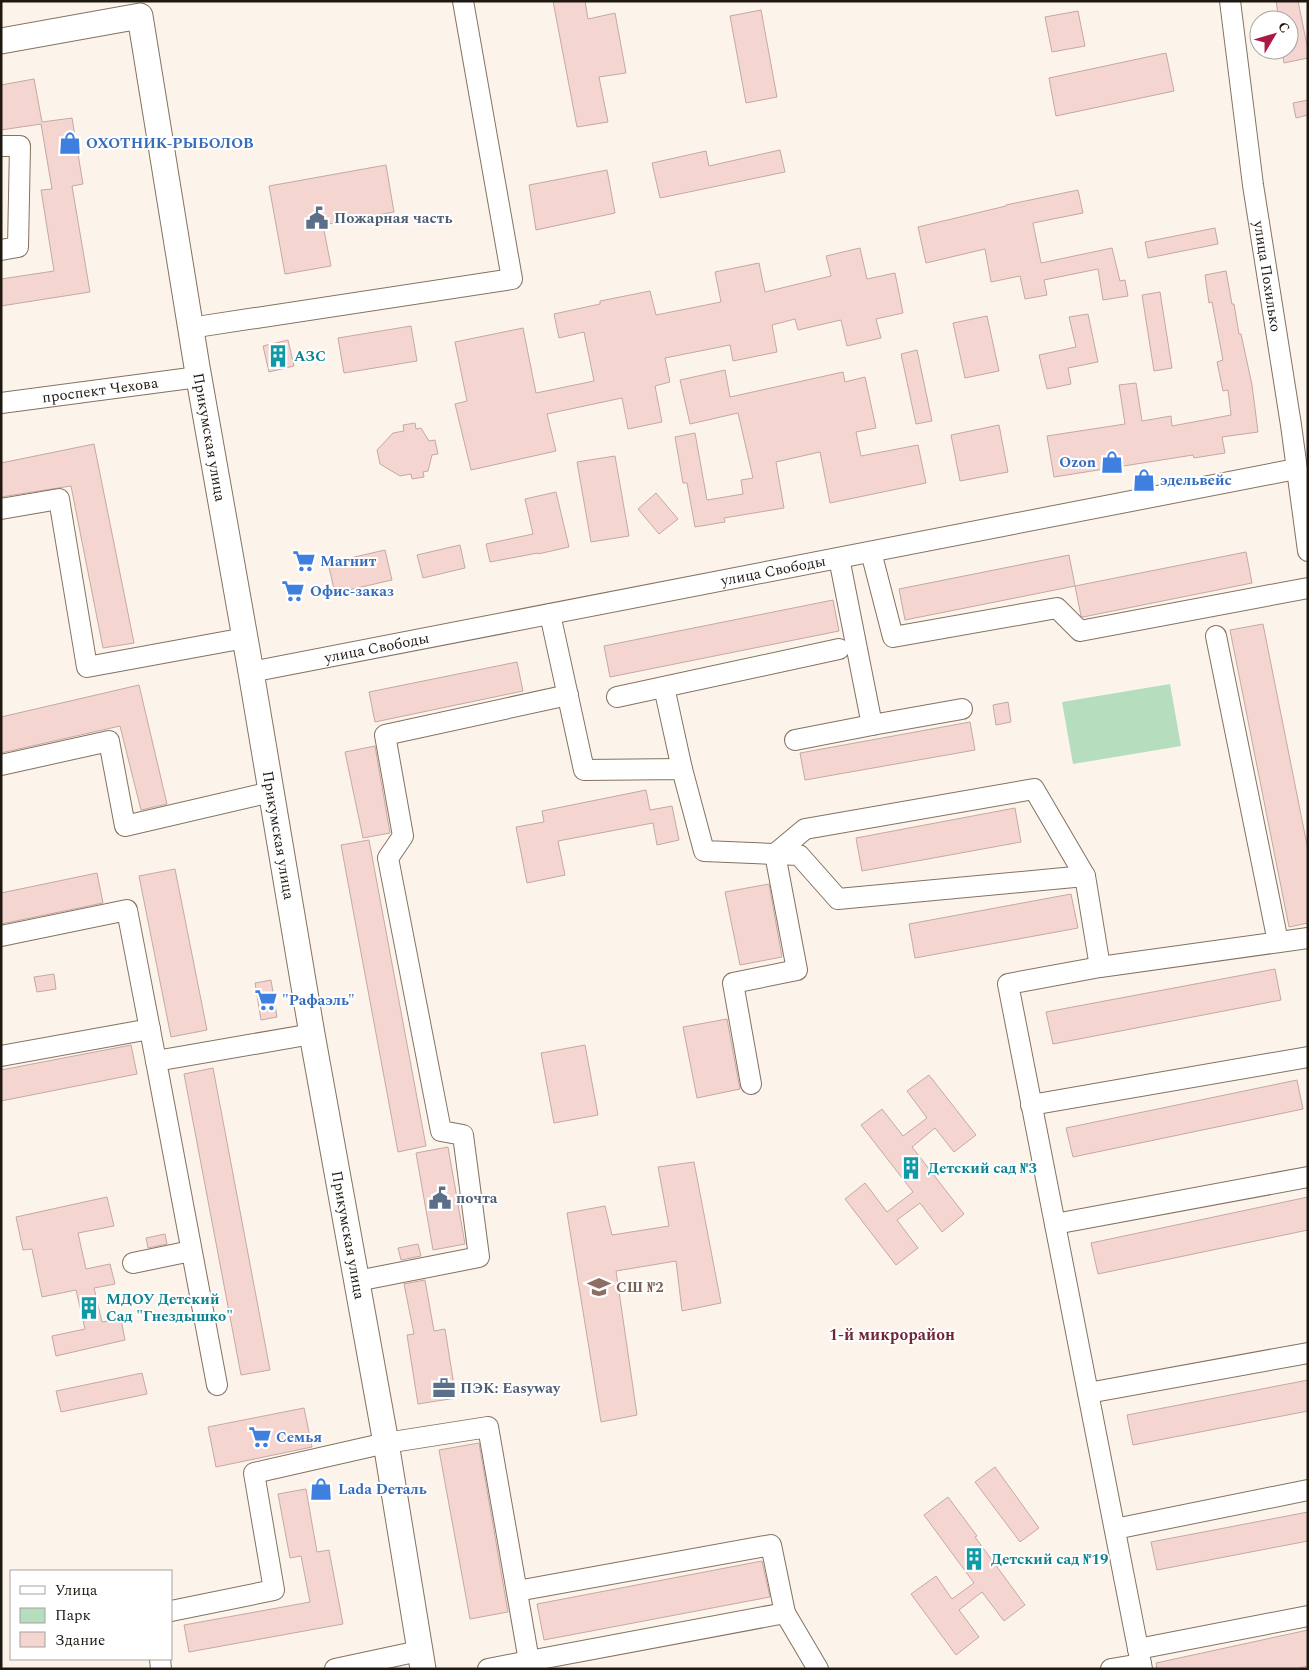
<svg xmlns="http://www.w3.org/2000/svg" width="1309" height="1670" font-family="Spectral,serif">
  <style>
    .green { fill: #b5ddbe }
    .building { fill: #f4d5cf; stroke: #c6a8a3 }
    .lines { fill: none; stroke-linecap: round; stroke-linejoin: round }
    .minor-casing { stroke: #84725f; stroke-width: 22 }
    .major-casing { stroke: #84725f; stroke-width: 27 }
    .minor { stroke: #fff; stroke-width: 20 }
    .major { stroke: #fff; stroke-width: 25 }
    .labels { text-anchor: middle; stroke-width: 4; stroke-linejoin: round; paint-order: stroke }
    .shop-label { font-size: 15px; font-weight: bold; fill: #366cbe; stroke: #fff; text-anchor: start }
    .service-label { font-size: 15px; font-weight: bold; fill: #4e5e75; stroke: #fff; text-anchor: start }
    .street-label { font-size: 15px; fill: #1f1811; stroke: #fff }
    .culture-label { font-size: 15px; font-weight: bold; fill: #0d838f; stroke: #fff; text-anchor: start }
    .education-label { font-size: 15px; font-weight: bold; fill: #785e54; stroke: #fff; text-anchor: start }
    .neighbourhood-label { font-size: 16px; font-weight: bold; fill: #6d2735; stroke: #fff }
  </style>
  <rect width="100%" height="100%" fill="#fcf4eb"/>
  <path class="green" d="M1170,684l11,62 -108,18 -11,-62z"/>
  <g class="building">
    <path d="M553,1h32l3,18 27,-6 11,60 -27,4 9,45 -31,5z"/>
    <path d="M1276,1h22l10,49v8l-24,5 -2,-13h7v-30h-10z"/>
    <path d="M761,10l16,87 -31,6 -16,-87z"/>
    <path d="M1078,11l7,35 -33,6 -7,-35z"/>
    <path d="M1166,53l8,38 -118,25 -7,-38z"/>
    <path d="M34,79l8,43 30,-4 11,66 -11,2 18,106 -89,14v-27l53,-8 -13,-81 11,-1 -11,-65 -40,6v-45z"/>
    <path d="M1308,100v15l-12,3 -3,-15z"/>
    <path d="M780,150l5,22 -125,26 -8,-35 54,-12 3,15z"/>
    <path d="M386,165l8,47 -71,13 8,41 -46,8 -16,-88z"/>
    <path d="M607,170l8,43 -79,17 -7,-45z"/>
    <path d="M1078,190l5,23 -50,10 8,40 71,-15 8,33 5,-1 3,16 -25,4 -5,-31 -54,11 3,15 -22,4 -5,-23 -29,6 -6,-33 -59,14 -8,-36 88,-21v-1z"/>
    <path d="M1215,228l3,16 -70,14 -3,-16z"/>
    <path d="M860,248l7,31 28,-6 8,40 -27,6 5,19 -34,8 -6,-26 -43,10 -3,-11 -23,6 5,27 -44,9 -3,-16 -65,13 5,24 -15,4 7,36 -34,7 -6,-31 -75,16 9,37 -85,19 -16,-66 12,-3 -12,-59 68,-14 13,65 58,-12 -10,-49 -25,6 -5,-24 46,-10v-3l50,-10 6,24 65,-13 -6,-30 44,-9 6,29 66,-16 -5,-20z"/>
    <path d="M1226,271l6,33h2l5,30h2l11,51 6,47 -36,5 3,16 -31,5 -1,-3 -139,22 -7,-41 78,-12 -6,-39 17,-2 6,38 29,-5 1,10 59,-11 -3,-25 -5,1 -6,-29 6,-2 -11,-58 -3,1 -4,-28z"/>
    <path d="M1160,292l12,76 -18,3 -12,-76z"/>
    <path d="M1088,314l10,48 -30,6 3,16 -24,5 -8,-34 37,-8 -7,-30z"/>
    <path d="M987,316l12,55 -34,7 -12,-55z"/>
    <path d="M411,326l6,35 -73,12 -6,-35z"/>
    <path d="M288,340l6,26 -25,6 -6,-26z"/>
    <path d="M917,350l15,71 -16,3 -15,-70z"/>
    <path d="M725,370l5,27 113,-25 2,10 20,-5 11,51 -20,4 5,24 57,-11 8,38 -96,20 -10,-51 -44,10 8,46 -60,10 1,4 -30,5 -8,-44h-4l-8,-46 20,-4 12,67 36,-6 -2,-14 12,-2 -15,-65 -48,11 -10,-44z"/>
    <path d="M415,423l1,6 5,-1 8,13 6,-1 3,14 -6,1 -4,16 -5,1 1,5 -12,2 -1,-5 -11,2 -20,-12 -3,-14 16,-17 11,-2 -1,-6z"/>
    <path d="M999,425l9,47 -48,9 -9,-46z"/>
    <path d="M94,444l40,199 -31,5 -32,-162 -70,11v-34z"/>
    <path d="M615,456l14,80 -38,6 -14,-80z"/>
    <path d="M556,492l13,55 -31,7v-1l-48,9 -4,-18 47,-10 -8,-35z"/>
    <path d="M656,493l22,26 -19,15 -21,-25z"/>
    <path d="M460,545l5,23 -42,10 -6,-23z"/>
    <path d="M385,550l7,30 -57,13 -7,-30z"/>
    <path d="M1246,552l6,31 -169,34 -2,-1 -6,-30z"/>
    <path d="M1069,555l6,31 -170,34 -6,-31z"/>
    <path d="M833,600l6,31 -229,46 -6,-31z"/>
    <path d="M1263,624l45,226v73l-19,4 -59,-297z"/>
    <path d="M517,662l6,29 -148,31 -6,-30z"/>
    <path d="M139,685l28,119 -26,6 -21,-84 -119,27v-36z"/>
    <path d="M1008,702l3,20 -15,3 -3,-20z"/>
    <path d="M970,722l5,28 -170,30 -5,-27z"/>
    <path d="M375,746l15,87 -27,5 -18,-86z"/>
    <path d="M646,790l4,20 22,-4 7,34 -22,5 -4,-22 -95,18 7,34 -38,8 -11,-56 28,-5 -2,-11z"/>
    <path d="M1015,808l6,34 -159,29 -6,-33z"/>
    <path d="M369,840l57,306 -28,6 -57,-307z"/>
    <path d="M175,869l32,161 -36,7 -32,-161z"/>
    <path d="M97,873l6,30 -102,21v-31z"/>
    <path d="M769,884l13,73 -42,8 -15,-73z"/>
    <path d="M1071,894l7,34 -163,30 -6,-34z"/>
    <path d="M1275,969l6,31 -228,44 -7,-32z"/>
    <path d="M54,974l2,15 -19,3 -3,-15z"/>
    <path d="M271,980l6,37 -16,3 -6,-37z"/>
    <path d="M727,1019l13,70 -43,9 -14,-71z"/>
    <path d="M131,1045l6,29 -136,27v-31z"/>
    <path d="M585,1045l13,70 -44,8 -13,-70z"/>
    <path d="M213,1068l57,302 -29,5 -57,-301z"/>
    <path d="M929,1075l47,60 -22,17 -19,-24 -23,19 52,67 -22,18 -22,-29 -23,17 21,28 -22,17 -51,-66 20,-16 22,29 26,-20 -52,-67 21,-16 21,27 24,-18 -20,-27z"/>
    <path d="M1297,1080l6,29 -230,48 -7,-29z"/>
    <path d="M448,1147l17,97 -32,6 -17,-97z"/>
    <path d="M694,1162l27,141 -39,8 -6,-50 -60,10 21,144 -36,7 -34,-209 38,-7 7,29 57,-9 -11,-59z"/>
    <path d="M107,1197l7,29 -36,7 8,36 24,-5 5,20 -21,4 8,34 19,-3 4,21 -69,16 -4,-20 33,-7 -9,-39 -34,7 -10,-48 -9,1 -7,-33z"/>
    <path d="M1308,1197v33l-210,44 -7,-31z"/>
    <path d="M165,1234l2,10 -19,4 -2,-10z"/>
    <path d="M418,1244l3,12 -20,4 -3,-12z"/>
    <path d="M425,1280l9,51 11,-2 11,69 -38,6 -11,-69 7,-1 -10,-50z"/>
    <path d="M142,1373l5,21 -86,18 -5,-21z"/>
    <path d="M1308,1380v31l-175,34 -6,-30z"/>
    <path d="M304,1408l8,39 -96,20 -8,-40z"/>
    <path d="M479,1443l29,169 -38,7 -31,-169z"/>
    <path d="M995,1467l44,61 -19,14 -45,-60z"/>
    <path d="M306,1489l11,63 12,-2 14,74 -154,28 -5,-27 126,-23 -9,-46 -11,2 -12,-64z"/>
    <path d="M948,1497l29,39 -2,1 50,68 -21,16 -22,-29 -23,18 20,27 -23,18 -45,-61 25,-18 16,23 22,-16 -50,-68z"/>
    <path d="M1308,1512v29l-151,29 -6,-28z"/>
    <path d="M762,1561l8,36 -226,43 -7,-36z"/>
    <path d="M1308,1630v36l-12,3h-139l-1,-6z"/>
  </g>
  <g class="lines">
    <defs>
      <g id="minor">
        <path id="s1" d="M1230,1l23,184 38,240 17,126"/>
        <path d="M1,146h19l-2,101 -17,3"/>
        <path d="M190,328l322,-49 -49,-278"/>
        <path id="s2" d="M1,403l197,-26"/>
        <path d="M1,509l58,-10 28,168 158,-29"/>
        <path d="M871,552l22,85 164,-29 23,23 228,-43"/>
        <path d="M839,558l33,167 90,-16"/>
        <path d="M550,614l34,156 98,-1 22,82 95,4 39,44 247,-23 15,91 208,-29"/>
        <path d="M1216,636l62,306"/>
        <path id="s3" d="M251,672l1045,-203"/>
        <path d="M664,687l18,82"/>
        <path d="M617,697l222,-48"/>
        <path d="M795,740l77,-15"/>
        <path d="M1,765l108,-24 16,85 146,-34"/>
        <path d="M1,936l126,-26 29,151"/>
        <path d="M1100,967l-92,17 134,685"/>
        <path d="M1,1056l149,-27"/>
        <path d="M751,1084l-18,-101 64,-13 -22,-116 30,-25 229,-40 51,87"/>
        <path d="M1031,1105l277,-48"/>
        <path d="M1055,1224l253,-47"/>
        <path d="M133,1263l58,-12"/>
        <path d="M357,1281l122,-24 -16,-122 -22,-4 -53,-273 15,-22 -18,-101 183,-40"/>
        <path d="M217,1385l-61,-324 156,-27"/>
        <path d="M1088,1393l220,-40"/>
        <path d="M1115,1529l193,-39"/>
        <path d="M517,1591l254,-46 14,68"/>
        <path d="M171,1611l103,-21 -20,-117 132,-30 102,-16 41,234 -41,8"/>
        <path d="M1138,1649l170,-33"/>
        <path d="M160,1659l1,10"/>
        <path d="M529,1661l256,-48 33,56"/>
        <path d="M335,1669l84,-18"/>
        <path d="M1111,1669l30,-5"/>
      </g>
      <g id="major">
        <path id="s4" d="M1,41l139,-25 57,351 54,305 61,362 74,409 37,226"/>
      </g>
    </defs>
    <use href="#minor" class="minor-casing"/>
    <use href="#major" class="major-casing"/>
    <use href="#minor" class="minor"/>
    <use href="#major" class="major"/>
  </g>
  <defs>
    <symbol id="shop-bare" viewBox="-9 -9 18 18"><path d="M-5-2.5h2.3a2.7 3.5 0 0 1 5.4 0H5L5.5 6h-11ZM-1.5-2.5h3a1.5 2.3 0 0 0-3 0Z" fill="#3f7fe0" stroke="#fff" stroke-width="2.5" paint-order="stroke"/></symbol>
    <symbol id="civic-bare" viewBox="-9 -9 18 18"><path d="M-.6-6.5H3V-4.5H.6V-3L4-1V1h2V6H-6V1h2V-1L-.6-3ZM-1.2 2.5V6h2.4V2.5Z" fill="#5c6f8a" stroke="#fff" stroke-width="2.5" paint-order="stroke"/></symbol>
    <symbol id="building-bare" viewBox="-9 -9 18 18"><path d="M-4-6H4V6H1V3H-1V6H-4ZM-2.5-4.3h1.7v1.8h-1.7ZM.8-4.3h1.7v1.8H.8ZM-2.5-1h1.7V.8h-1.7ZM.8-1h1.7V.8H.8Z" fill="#0f9aa8" stroke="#fff" stroke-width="2.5" paint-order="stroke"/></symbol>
    <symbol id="supermarket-bare" viewBox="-9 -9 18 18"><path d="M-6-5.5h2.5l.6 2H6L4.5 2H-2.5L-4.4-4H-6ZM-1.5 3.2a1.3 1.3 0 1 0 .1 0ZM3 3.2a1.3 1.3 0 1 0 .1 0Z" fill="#3f7fe0" stroke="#fff" stroke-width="2.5" paint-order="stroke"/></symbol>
    <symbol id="school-bare" viewBox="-9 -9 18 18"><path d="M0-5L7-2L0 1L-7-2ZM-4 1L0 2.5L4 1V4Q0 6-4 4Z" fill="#8d6e63" stroke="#fff" stroke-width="2.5" paint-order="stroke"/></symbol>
    <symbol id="office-bare" viewBox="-9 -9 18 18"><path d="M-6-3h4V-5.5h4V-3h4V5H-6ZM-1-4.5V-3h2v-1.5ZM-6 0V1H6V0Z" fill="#5c6f8a" stroke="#fff" stroke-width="2.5" paint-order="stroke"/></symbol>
  </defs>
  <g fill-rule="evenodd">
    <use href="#shop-bare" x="54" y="127" width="32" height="32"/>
    <use href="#civic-bare" x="301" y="202" width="32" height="32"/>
    <use href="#building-bare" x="262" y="340" width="32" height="32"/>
    <use href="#shop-bare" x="1096" y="446" width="32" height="32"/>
    <use href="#shop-bare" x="1128" y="464" width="32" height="32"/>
    <use href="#supermarket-bare" x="288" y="545" width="32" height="32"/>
    <use href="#supermarket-bare" x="277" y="575" width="32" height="32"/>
    <use href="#supermarket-bare" x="250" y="984" width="32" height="32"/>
    <use href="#building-bare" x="895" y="1152" width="32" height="32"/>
    <use href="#civic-bare" x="424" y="1182" width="32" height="32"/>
    <use href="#school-bare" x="583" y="1271" width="32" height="32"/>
    <use href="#building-bare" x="73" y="1292" width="32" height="32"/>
    <use href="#office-bare" x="428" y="1372" width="32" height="32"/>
    <use href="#supermarket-bare" x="244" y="1421" width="32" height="32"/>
    <use href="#shop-bare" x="305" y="1473" width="32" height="32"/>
    <use href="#building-bare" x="958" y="1543" width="32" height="32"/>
  </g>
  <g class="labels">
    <g class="shop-label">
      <text x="86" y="148">ОХОТНИК-РЫБОЛОВ</text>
      <text x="1096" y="467" text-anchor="end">Ozon</text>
      <text x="1160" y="485">эдельвейс</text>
      <text x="320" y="566">Магнит</text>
      <text x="310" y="596">Офис-заказ</text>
      <text x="282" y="1005">"Рафаэль"</text>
      <text x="276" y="1442">Семья</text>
      <text x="338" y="1494">Lada Dеталь</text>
    </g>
    <g class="service-label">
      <text x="334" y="223">Пожарная часть</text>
      <text x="456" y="1203">почта</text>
      <text x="460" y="1393">ПЭК: Easyway</text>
    </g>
    <g class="street-label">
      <text dy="5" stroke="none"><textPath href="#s1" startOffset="278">улица Похилько</textPath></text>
      <text dy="5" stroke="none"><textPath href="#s2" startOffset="100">проспект Чехова</textPath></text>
      <text dy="5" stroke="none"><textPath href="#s4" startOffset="568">Прикумская улица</textPath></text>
      <text dy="5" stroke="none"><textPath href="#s3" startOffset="532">улица Свободы</textPath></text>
      <text dy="5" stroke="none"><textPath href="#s3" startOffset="128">улица Свободы</textPath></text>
      <text dy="5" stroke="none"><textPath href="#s4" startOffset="972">Прикумская улица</textPath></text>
      <text dy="5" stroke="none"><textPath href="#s4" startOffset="1378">Прикумская улица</textPath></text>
    </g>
    <g class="culture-label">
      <text x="294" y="361">АЗС</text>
      <text x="928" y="1173">Детский сад №3</text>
      <text x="106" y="1304">МДОУ Детский<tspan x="106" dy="17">Сад "Гнездышко"</tspan></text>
      <text x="991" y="1564">Детский сад №19</text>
    </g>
    <g class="education-label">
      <text x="616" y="1292">СШ №2</text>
    </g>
    <g class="neighbourhood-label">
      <text x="892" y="1340">1-й микрорайон</text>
    </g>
  </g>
  <rect width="1309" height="1670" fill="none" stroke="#1f1811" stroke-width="5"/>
  <rect x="10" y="1570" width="162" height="90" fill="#ffffff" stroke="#a5a3a0"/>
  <rect x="20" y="1586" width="25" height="8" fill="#ffffff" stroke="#a5a3a0"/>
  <text x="55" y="1595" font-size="15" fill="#1f1811">Улица</text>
  <rect x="20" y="1608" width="25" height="15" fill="#b5ddbe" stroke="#a5a3a0"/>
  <text x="55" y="1620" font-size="15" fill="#1f1811">Парк</text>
  <rect x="20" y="1632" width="25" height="15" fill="#f4d5cf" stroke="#a5a3a0"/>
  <text x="55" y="1645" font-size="15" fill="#1f1811">Здание</text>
  <g transform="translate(1274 35) rotate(52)"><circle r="24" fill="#ffffff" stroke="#a5a3a0"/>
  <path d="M0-4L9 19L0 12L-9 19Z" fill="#ad1945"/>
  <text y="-8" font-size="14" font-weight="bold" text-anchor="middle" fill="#1f1811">С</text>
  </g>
</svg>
